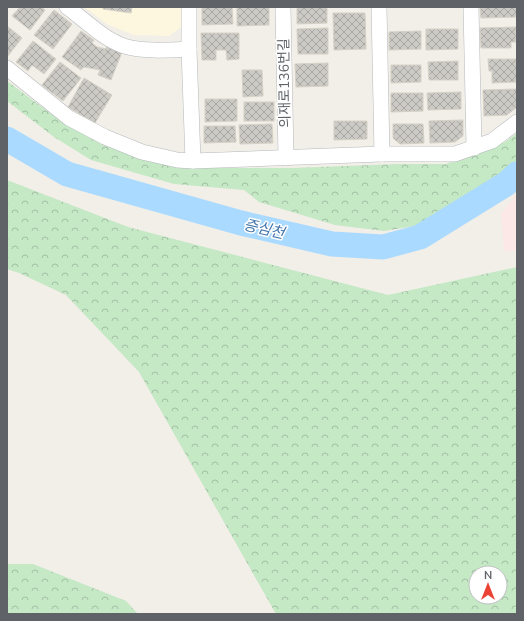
<svg xmlns="http://www.w3.org/2000/svg" width="524" height="621" font-family="'Nunito Sans','Noto Sans KR',sans-serif">
  <style>
    .commercial { fill: #fef7e0 }
    .medical { fill: #fce8e6 }
    .forest { fill: url(#forest-crowns); fill-rule: evenodd }
    .lines { fill: none; stroke-linecap: round; stroke-linejoin: round }
    .river { stroke: #aadaff; stroke-width: 25 }
    .building { fill: url(#building-cross-hatch); stroke: #d6d1c6 }
    .minor-casing { stroke: #b5b8bc; stroke-width: 16 }
    .minor { stroke: #fff; stroke-width: 15 }
    .labels { text-anchor: middle; stroke-width: 3; stroke-linejoin: round; paint-order: stroke }
    .street-label { font-size: 14px; fill: #5f6368; stroke: #fff }
    .water-label { font-size: 15px; font-style: italic; fill: #4174aa; stroke: #fff }
  </style>
  <defs>
    <pattern id="forest-crowns" width="20" height="18" patternUnits="userSpaceOnUse"><rect width="20" height="18" fill="#c5e8c5"/><path d="M2 6a3 3 0 1 1 6 0M12 15a3 3 0 1 1 6 0" fill="none" stroke="#a3c0a4"/></pattern>
    <pattern id="building-cross-hatch" width="8" height="8" patternUnits="userSpaceOnUse"><rect width="8" height="8" fill="#cccac5"/><path d="M0 0l8 8M0 8l8-8" fill="none" stroke="#a9a8a4"/></pattern>
  </defs>
  <rect width="100%" height="100%" fill="#f1efe8"/>
  <path class="commercial" d="M84,7h97v20l-12,9 -35,-1 -27,-11z"/>
  <path class="medical" d="M517,194v57h-13l-3,-37z"/>
  <g class="forest">
    <path d="M7,81l59,44 39,21 76,22h112l105,-4h48l59,-22 12,-9v32l-17,13 -85,48 -31,5 -49,-6 -76,-23 -15,-12 -70,-6 -83,-24 -37,-23 -47,-36z"/>
    <path d="M7,180l121,47 260,68 129,-28v347h-241l-137,-242 -73,-77 -47,-22 -12,-4zM476,573h24v24h-24z"/>
    <path d="M7,564h26l93,37 12,13h-131z"/>
  </g>
  <g class="lines">
    <path class="river" d="M7,139l60,35 174,49 91,21 51,3 37,-10 86,-53 11,-10"/>
  </g>
  <g class="building">
    <path d="M20,7h22l3,3 -15,20 -18,-14z"/>
    <path d="M103,7h29l-1,6 -28,-4z"/>
    <path d="M202,7h30l1,17 -31,1z"/>
    <path d="M237,7h32v18l-32,1z"/>
    <path d="M297,7h30v16l-30,1z"/>
    <path d="M480,7h37v10l-36,1z"/>
    <path d="M54,10l18,14 -19,25 -19,-14z"/>
    <path d="M333,13h32l1,36 -32,1z"/>
    <path d="M7,26l15,12 -15,19z"/>
    <path d="M516,27v15h-5v6h-30l-1,-20z"/>
    <path d="M328,28v26h-30l-1,-25z"/>
    <path d="M426,29h32v20l-32,1z"/>
    <path d="M81,31l13,9 -2,3 5,4 9,2 1,-3 15,6 -11,28 -13,-5 2,-5 -16,-3 -3,3 -19,-13z"/>
    <path d="M421,31v18l-32,1v-18z"/>
    <path d="M201,33h38v26l-12,1 -1,-10h-10v10h-14z"/>
    <path d="M33,41l23,18 -12,15 -12,-9 -4,6 -12,-9z"/>
    <path d="M488,59h28l1,23 -25,1v-12h-3z"/>
    <path d="M458,61v19h-29l-1,-18z"/>
    <path d="M60,62l21,16 -18,23 -21,-16z"/>
    <path d="M328,63v23l-32,1 -1,-23z"/>
    <path d="M391,65h30v17l-30,1z"/>
    <path d="M242,70h20l1,26 -20,1z"/>
    <path d="M84,78l28,17 -17,28 -27,-16z"/>
    <path d="M517,89v18l-10,8 -23,1 -1,-26z"/>
    <path d="M461,92v17l-33,1 -1,-17z"/>
    <path d="M391,93h32v18l-32,1z"/>
    <path d="M205,99h32v22l-32,1z"/>
    <rect x="244" y="102" width="30" height="19"/>
    <path d="M463,120v16l-8,6 -25,1 -1,-22z"/>
    <path d="M334,121h33v18l-33,1z"/>
    <path d="M272,124l1,19 -33,1 -1,-19z"/>
    <path d="M393,124h30l1,19 -24,1 -7,-6z"/>
    <path d="M204,126h31l1,16 -32,1z"/>
  </g>
  <g class="lines">
    <defs>
      <g id="minor">
        <path d="M67,7c18,13 36,32 57,39 19,6 46,4 65,3"/>
        <path d="M189,7v42l4,112"/>
        <path d="M283,7l3,151"/>
        <path d="M379,7l3,147"/>
        <path d="M471,7l3,141"/>
        <path d="M7,68l62,50 36,19 37,15 35,8 16,1 189,-7h73l37,-13 25,-19"/>
      </g>
    </defs>
    <use href="#minor" class="minor-casing"/>
    <use href="#minor" class="minor"/>
  </g>
  <g class="labels">
    <g class="street-label">
      <text transform="translate(284 83) rotate(-91)" y="5">의재로136번길</text>
    </g>
    <g class="water-label">
      <text transform="translate(264 229) rotate(13)" y="5">증심천</text>
    </g>
  </g>
  <rect width="524" height="621" fill="none" stroke="#5f6368" stroke-width="16"/>
  <g transform="translate(488 585)"><circle r="19" fill="#ffffff" stroke="#bfc1c3"/>
  <path d="M0-3L7 15L0 10L-7 15Z" fill="#ea4335"/>
  <text y="-6" font-size="11" font-weight="bold" text-anchor="middle" fill="#5f6368">N</text>
  </g>
</svg>
